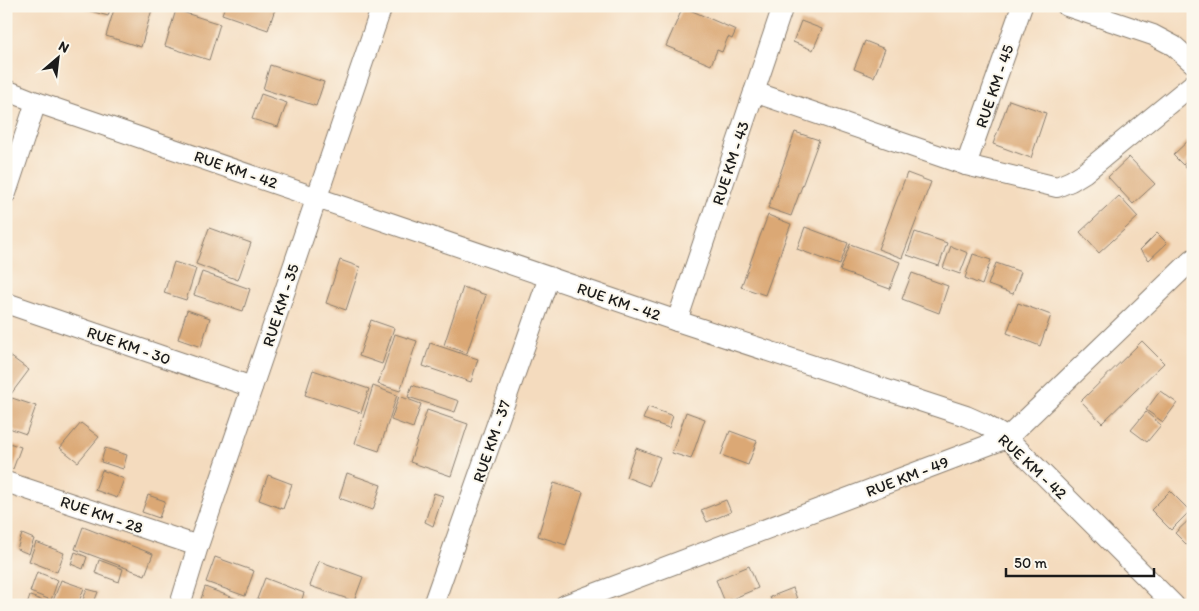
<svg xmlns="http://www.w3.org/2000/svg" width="1199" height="611" font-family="Itim,sans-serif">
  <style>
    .building { fill: #dba875 }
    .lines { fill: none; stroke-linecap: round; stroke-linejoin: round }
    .street-casing { stroke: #887c6d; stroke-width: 22 }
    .street { stroke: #fff; stroke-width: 20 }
    .labels { text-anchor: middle; stroke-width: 4; stroke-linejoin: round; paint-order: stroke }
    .street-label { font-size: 16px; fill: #1c1c1c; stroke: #fbf7ec }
  </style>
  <rect width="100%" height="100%" fill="#fbf7ec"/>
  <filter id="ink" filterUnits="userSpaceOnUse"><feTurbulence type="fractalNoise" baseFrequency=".02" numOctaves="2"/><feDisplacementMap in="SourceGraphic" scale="10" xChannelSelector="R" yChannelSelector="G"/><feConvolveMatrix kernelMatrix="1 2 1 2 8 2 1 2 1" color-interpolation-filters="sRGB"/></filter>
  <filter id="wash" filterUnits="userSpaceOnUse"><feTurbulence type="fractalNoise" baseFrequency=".0096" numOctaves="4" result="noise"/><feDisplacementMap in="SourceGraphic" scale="20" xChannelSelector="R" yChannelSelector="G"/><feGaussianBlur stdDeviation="1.12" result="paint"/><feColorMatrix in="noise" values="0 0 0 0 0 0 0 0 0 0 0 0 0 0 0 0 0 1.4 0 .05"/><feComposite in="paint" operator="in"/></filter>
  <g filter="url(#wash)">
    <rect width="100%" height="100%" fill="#f4dbbe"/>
    <g id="blocks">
      <g class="building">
        <path d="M85,6h26l-3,10 -24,-7z"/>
        <path d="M115,6h38l-12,41 -35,-11z"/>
        <path d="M225,6h51l-8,24 -46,-16z"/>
        <path d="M683,7l53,23 -4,9 -4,-2 -6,15 -5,-2 -6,15 -45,-19z"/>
        <path d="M176,10l44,14 -11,36 -44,-14z"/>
        <path d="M801,21l21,8 -9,21 -20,-8z"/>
        <path d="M865,41l20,8 -11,28 -20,-8z"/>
        <path d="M270,65l54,17 -8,24 -53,-17z"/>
        <path d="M261,94l26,9 -9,24 -26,-8z"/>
        <path d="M1009,100l37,13 -15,45 -38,-14z"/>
        <path d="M795,132l24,8 -28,76 -23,-8z"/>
        <path d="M1190,139l3,2v14l-10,10 -10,-10z"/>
        <path d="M1129,157l26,27 -22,20 -25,-27z"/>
        <path d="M1193,157v18l-9,-9z"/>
        <path d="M907,173l24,9 -29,76 -24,-9z"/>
        <path d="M1119,196l19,21 -39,36 -19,-21z"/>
        <path d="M768,215l23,9 -26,71 -24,-8z"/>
        <path d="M805,227l43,16 -8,22 -43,-16z"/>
        <path d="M209,228l42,15 -13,37 -42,-16z"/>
        <path d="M915,232l32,11 -8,23 -32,-11z"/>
        <path d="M1157,233l10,10 -18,17 -9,-10z"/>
        <path d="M850,244l50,18 -10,27 -50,-18z"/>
        <path d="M951,246l17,7 -8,21 -17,-6z"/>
        <path d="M973,254l18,6 -9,25 -17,-7z"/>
        <path d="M340,260l20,7 -14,43 -20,-7z"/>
        <path d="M174,262l22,7 -10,31 -22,-7z"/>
        <path d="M996,263l25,9 -8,22 -25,-9z"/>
        <path d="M202,272l48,17 -7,22 -49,-16z"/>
        <path d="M912,273l36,13 -9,27 -37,-14z"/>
        <path d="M463,287l23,8 -19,58 -23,-8z"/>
        <path d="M1018,303l33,12 -11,31 -33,-13z"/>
        <path d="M187,310l23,8 -9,29 -23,-8z"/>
        <path d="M371,320l23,8 -12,36 -23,-8z"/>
        <path d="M395,334l22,7 -17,50 -22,-7z"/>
        <path d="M1142,341l22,22 -62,60 -21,-22z"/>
        <path d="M430,343l48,16 -7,23 -48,-16z"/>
        <path d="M6,353l23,17 -18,24 -5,-3z"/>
        <path d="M313,370l56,19 -8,24 -56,-18z"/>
        <path d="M412,385l47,16 -4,11 -47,-15z"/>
        <path d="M373,386l24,9 -18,56 -24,-8z"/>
        <path d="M1160,391l17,12 -14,19 -17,-12z"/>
        <path d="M399,396l22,8 -8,24 -22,-8z"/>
        <path d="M12,398l24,8 -10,28 -20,-7v-12z"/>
        <path d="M648,407l25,9 -4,12 -26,-9z"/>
        <path d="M427,410l41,14 -17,52 -41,-14z"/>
        <path d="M686,412l19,7 -14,40 -19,-6z"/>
        <path d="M1146,412l15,13 -14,17 -16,-12z"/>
        <path d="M81,423l18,14 -21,25 -18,-14z"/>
        <path d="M730,431l27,10 -9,24 -27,-10z"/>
        <path d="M6,442l15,5 -8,22 -7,-2z"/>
        <path d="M105,448l22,7 -4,14 -22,-7z"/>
        <path d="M636,448l24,9 -11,29 -23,-9z"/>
        <path d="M102,470l22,9 -7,19 -22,-8z"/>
        <path d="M347,473l34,12 -8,25 -34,-12z"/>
        <path d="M268,475l24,9 -9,25 -24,-9z"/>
        <path d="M554,483l29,9 -17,53 -28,-9z"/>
        <path d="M1170,491l20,20 -19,19 -20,-20z"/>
        <path d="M434,493l9,3 -10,30 -8,-4z"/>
        <path d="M148,495l17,6 -6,17 -17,-6z"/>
        <path d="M726,500l5,12 -24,10 -6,-12z"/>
        <path d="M1193,516v35l-18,-18z"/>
        <path d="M83,527l70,27 -8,21 -70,-26z"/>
        <path d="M22,534l12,5 -5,15 -12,-5z"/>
        <path d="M36,542l28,11 -7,19 -28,-11z"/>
        <path d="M75,552l12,5 -4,12 -12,-5z"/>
        <path d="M215,557l39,14 -9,25 -39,-14z"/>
        <path d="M99,560l24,9 -4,13 -24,-9z"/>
        <path d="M319,561l44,16 -9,24 -44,-15z"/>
        <path d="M749,566l9,22 -33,14 -9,-22z"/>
        <path d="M37,572l21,8 -7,20 -21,-8z"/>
        <path d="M265,578l39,15 -4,12h-28l-15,-6z"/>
        <path d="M61,580l23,8 -6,17h-14l-11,-4z"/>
        <path d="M205,587l42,16 -1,2h-47z"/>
        <path d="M793,588l4,11 -14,6h-10l-3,-8z"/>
        <path d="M87,589l11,3 -5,13h-12z"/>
        <path d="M30,596l25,9h-28z"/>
      </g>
    </g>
  </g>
  <g filter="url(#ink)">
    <use href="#blocks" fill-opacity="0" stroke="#887c6d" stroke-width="1"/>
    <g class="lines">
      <defs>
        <g id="street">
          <path d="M1067,6l86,29 21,11 19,17"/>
          <path d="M6,90l30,12 641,219 289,95 18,8 23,14 167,167"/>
          <path d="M754,92l212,73 91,22 14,-6 13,-8 109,-89"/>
          <path d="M966,165l56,-159"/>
          <path d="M6,193l30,-91"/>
          <path d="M6,303l246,84"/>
          <path d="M677,321l106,-315"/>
          <path d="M6,482l192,64"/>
          <path d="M180,605l18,-59 184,-540"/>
          <path d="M433,605l116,-328"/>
          <path d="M565,605l442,-167 186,-179"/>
        </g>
      </defs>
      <use href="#street" class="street-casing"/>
      <use href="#street" class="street"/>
    </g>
  </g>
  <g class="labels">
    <g class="street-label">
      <text transform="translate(994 86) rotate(-71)" y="6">RUE KM - 45</text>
      <text transform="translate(730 163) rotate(-72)" y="6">RUE KM - 43</text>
      <text transform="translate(236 169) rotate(19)" y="6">RUE KM - 42</text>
      <text transform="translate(619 301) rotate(19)" y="6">RUE KM - 42</text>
      <text transform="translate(280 305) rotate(-72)" y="6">RUE KM - 35</text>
      <text transform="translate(129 345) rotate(19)" y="6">RUE KM - 30</text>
      <text transform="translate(491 441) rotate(-71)" y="6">RUE KM - 37</text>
      <text transform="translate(1033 466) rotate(43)" y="6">RUE KM - 42</text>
      <text transform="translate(907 476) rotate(-21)" y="6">RUE KM - 49</text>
      <text transform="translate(102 514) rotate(19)" y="6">RUE KM - 28</text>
    </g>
  </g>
  <rect width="1199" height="611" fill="none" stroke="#fbf7ec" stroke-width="25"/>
  <g transform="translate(58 58) rotate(28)" stroke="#fbf7ec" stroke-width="4" paint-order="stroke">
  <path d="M0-4L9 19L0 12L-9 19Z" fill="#1c1c1c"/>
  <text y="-8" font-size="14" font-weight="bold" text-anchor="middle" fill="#1c1c1c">N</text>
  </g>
  <path d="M1006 568v8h148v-8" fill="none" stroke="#1c1c1c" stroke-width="2.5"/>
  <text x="1014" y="568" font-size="15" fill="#1c1c1c" stroke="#fbf7ec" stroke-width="4" paint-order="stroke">50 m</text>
</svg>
